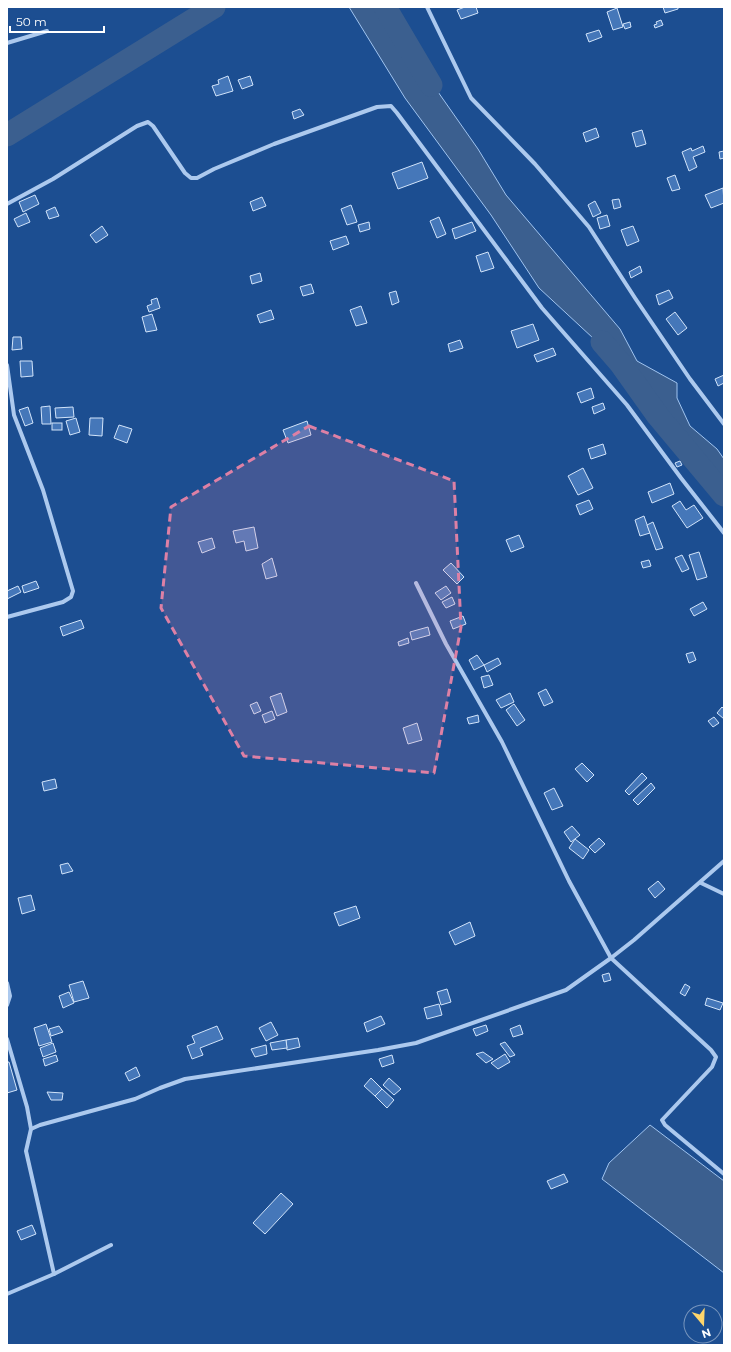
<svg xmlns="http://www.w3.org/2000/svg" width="731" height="1352" font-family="Montserrat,sans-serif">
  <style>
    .water { fill: #3b5f8f; stroke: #a0c4f0 }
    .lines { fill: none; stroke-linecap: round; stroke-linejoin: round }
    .river { stroke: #3b5f8f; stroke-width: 23 }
    .building { fill: #4577b9; stroke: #d2e4fa }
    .minor { stroke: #acc9ee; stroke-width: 4 }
    .marked { fill: #dd80a5; fill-opacity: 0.2; stroke: #dd80a5; stroke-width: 3; stroke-dasharray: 8 5; stroke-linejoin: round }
  </style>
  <rect width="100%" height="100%" fill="#1c4e91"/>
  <g class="water">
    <path d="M349,7h35l33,55 61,87 28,46 114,134 17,32 40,22v15l13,28 27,23 7,10v36l-66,-79 -37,-52 -82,-76 -48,-73 -86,-117z"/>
    <path d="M650,1125l74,56v92l-122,-94 7,-16z"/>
  </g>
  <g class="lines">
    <g class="river">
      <path d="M385,7l46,78"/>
      <path d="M7,135l207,-128"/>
      <path d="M602,342l19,22 37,52 66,79"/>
    </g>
  </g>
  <g class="building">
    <path d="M465,7h11l2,6 -17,6 -4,-9z"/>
    <path d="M663,7h15v2l-13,4z"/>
    <path d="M617,8l6,19 -10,3 -6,-18z"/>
    <path d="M661,20l2,5 -8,3 -1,-3 3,-1 -1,-2z"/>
    <path d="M630,22l1,5 -6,2 -2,-5z"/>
    <path d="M599,30l3,7 -13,5 -3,-8z"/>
    <path d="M228,76l5,15 -17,5 -4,-10 7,-2 -1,-4z"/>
    <path d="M250,76l3,9 -11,4 -4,-9z"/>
    <path d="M300,109l4,6 -10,4 -2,-7z"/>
    <path d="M596,128l3,9 -13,5 -3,-9z"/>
    <path d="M642,130l4,14 -10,3 -4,-14z"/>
    <path d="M703,146l2,6 -12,5 4,10 -8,4 -7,-19 9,-4 1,3z"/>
    <path d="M724,151v7l-4,1 -1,-7z"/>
    <path d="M422,162l6,16 -30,11 -6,-16z"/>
    <path d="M675,175l5,14 -8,2 -5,-13z"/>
    <path d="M723,188l1,15 -13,5 -6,-13z"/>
    <path d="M35,195l4,9 -16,8 -4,-10z"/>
    <path d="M262,197l4,9 -13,5 -3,-9z"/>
    <path d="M619,199l2,8 -7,2 -2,-9z"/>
    <path d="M595,201l6,12 -8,4 -5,-12z"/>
    <path d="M351,205l6,17 -10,3 -6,-16z"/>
    <path d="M55,207l4,9 -10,3 -3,-8z"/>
    <path d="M26,213l4,9 -12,5 -4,-8z"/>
    <path d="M607,215l3,11 -10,3 -3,-11z"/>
    <path d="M439,217l7,17 -9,4 -7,-17z"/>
    <path d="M369,222l1,7 -10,3 -2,-7z"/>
    <path d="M472,222l4,9 -21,8 -3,-10z"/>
    <path d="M102,226l6,9 -12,8 -6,-8z"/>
    <path d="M633,226l6,15 -12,5 -6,-16z"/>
    <path d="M346,236l3,8 -16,6 -3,-9z"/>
    <path d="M488,252l6,16 -13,4 -5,-16z"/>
    <path d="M640,266l2,6 -11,6 -2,-6z"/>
    <path d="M260,273l2,8 -10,3 -2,-8z"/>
    <path d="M311,284l3,9 -11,3 -3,-9z"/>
    <path d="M669,290l4,8 -14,7 -3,-10z"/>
    <path d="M396,291l3,11 -7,3 -3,-12z"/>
    <path d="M157,298l3,10 -11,4 -2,-6 5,-2 -1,-4z"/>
    <path d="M361,306l6,17 -11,3 -6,-16z"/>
    <path d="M271,310l3,9 -14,4 -3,-8z"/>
    <path d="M675,312l12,16 -9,7 -12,-16z"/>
    <path d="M152,314l5,16 -11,2 -4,-15z"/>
    <path d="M533,324l6,16 -22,8 -6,-17z"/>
    <path d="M13,337h8l1,12 -10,1z"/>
    <path d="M460,340l3,8 -13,4 -2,-8z"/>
    <path d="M553,348l3,7 -19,7 -3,-7z"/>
    <path d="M20,361h12l1,15 -12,1z"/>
    <path d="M724,375v8l-6,3 -3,-7z"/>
    <path d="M591,388l3,10 -13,5 -4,-10z"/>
    <path d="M603,403l2,6 -11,5 -2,-7z"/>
    <path d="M50,406l1,18h-9l-1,-17z"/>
    <path d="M28,407l5,16 -8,3 -6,-16z"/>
    <path d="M73,407l1,10 -18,1 -1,-10z"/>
    <path d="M76,418l4,14 -10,3 -4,-14z"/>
    <path d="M90,418h13l-1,18 -13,-1z"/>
    <path d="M307,421l4,14 -23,8 -5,-13z"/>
    <rect x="52" y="423" width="10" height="7"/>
    <path d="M119,425l13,4 -5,14 -13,-5z"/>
    <path d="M603,444l3,10 -15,5 -3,-10z"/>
    <path d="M680,461l2,4 -5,2 -2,-4z"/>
    <path d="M583,468l10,20 -15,7 -10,-19z"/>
    <path d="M670,483l4,11 -22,9 -4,-11z"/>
    <path d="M589,500l4,9 -13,6 -4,-10z"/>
    <path d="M680,501l6,9 8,-5 9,13 -16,10 -15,-22z"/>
    <path d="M644,516l6,17 -10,3 -5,-16z"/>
    <path d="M653,522l10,26 -7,2 -9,-25z"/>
    <path d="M254,527l4,21 -12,3 -2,-10 -8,2 -3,-12z"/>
    <path d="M519,535l5,12 -13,5 -5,-12z"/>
    <path d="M212,538l3,10 -13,5 -4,-11z"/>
    <path d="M699,552l8,25 -10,3 -8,-25z"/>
    <path d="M682,555l7,14 -7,3 -7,-14z"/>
    <path d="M272,558l5,18 -11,3 -4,-15z"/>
    <path d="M649,560l2,6 -8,2 -2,-6z"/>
    <path d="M451,563l13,14 -7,7 -14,-14z"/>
    <path d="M36,581l3,7 -15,5 -2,-7z"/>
    <path d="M18,586l3,6 -14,7v-8z"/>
    <path d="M446,586l5,7 -10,7 -6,-7z"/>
    <path d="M452,597l3,7 -9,4 -4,-6z"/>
    <path d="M703,602l4,7 -13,7 -4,-7z"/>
    <path d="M463,616l3,8 -13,5 -3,-8z"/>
    <path d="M81,620l3,8 -21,8 -3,-9z"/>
    <path d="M428,627l2,8 -18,5 -2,-8z"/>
    <path d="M408,638l1,5 -10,3 -1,-4z"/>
    <path d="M693,652l3,8 -7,3 -3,-9z"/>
    <path d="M477,655l7,10 -10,5 -5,-10z"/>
    <path d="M498,658l3,6 -14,8 -3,-7z"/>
    <path d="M489,675l4,10 -9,3 -3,-11z"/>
    <path d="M546,689l7,13 -9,4 -6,-13z"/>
    <path d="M281,693l6,19 -10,4 -7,-19z"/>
    <path d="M510,693l4,9 -13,6 -5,-8z"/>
    <path d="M257,702l4,9 -7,3 -4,-9z"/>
    <path d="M514,704l11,16 -8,6 -11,-16z"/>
    <path d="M722,707l2,2v10l-7,-6z"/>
    <path d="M272,711l3,8 -10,4 -3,-8z"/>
    <path d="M478,715l1,7 -10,2 -2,-6z"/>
    <path d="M714,717l5,6 -6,4 -5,-6z"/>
    <path d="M417,723l5,17 -14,4 -5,-16z"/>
    <path d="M582,763l12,12 -7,7 -12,-13z"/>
    <path d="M642,773l5,5 -18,17 -4,-4z"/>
    <path d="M55,779l2,9 -13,3 -2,-9z"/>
    <path d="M651,783l4,5 -17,17 -5,-5z"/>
    <path d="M554,788l9,18 -11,4 -8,-17z"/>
    <path d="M572,826l8,9 -9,7 -7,-10z"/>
    <path d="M599,838l6,6 -10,9 -6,-6z"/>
    <path d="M575,839l14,11 -6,9 -14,-11z"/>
    <path d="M68,863l5,8 -11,3 -2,-9z"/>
    <path d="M658,881l7,8 -10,9 -7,-9z"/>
    <path d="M31,895l4,15 -13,4 -4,-16z"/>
    <path d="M356,906l4,12 -21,8 -5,-13z"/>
    <path d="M470,922l5,14 -20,9 -6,-13z"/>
    <path d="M609,973l2,7 -7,2 -2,-7z"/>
    <path d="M83,981l6,17 -15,4 -5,-17z"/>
    <path d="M685,984l5,3 -5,9 -5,-3z"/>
    <path d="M447,989l4,13 -10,3 -4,-13z"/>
    <path d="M69,992l5,11 -11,5 -4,-12z"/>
    <path d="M707,998l16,5 -3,7 -15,-5z"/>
    <path d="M439,1004l3,11 -15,4 -3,-11z"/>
    <path d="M381,1016l4,8 -18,8 -3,-9z"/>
    <path d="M271,1022l7,13 -12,6 -7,-13z"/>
    <path d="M46,1024l6,18 -13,4 -5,-18z"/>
    <path d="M486,1025l2,6 -12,5 -3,-7z"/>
    <path d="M520,1025l3,9 -10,3 -3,-8z"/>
    <path d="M59,1026l4,6 -12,4 -2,-7z"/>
    <path d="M217,1026l6,13 -23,9 3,7 -11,4 -5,-13 8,-3 -3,-7z"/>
    <path d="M298,1038l2,9 -13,3 -1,-10z"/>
    <path d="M286,1040l1,8 -15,2 -2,-7z"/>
    <path d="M505,1042l10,13 -5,2 -10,-13z"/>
    <path d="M53,1043l3,9 -13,5 -3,-9z"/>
    <path d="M266,1045l1,9 -12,3 -4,-8z"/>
    <path d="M483,1052l10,7 -7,4 -10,-9z"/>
    <path d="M505,1054l5,8 -12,7 -7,-6z"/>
    <path d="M56,1055l2,6 -13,5 -2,-7z"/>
    <path d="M392,1055l2,8 -12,4 -3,-8z"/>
    <path d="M7,1062h2l8,28 -10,3z"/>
    <path d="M136,1067l4,9 -11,5 -4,-8z"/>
    <path d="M371,1078l11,11 -7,7 -11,-10z"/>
    <path d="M389,1078l12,11 -7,6 -11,-10z"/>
    <path d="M382,1089l12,11 -7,8 -12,-12z"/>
    <path d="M47,1092l16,1 -1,7h-11z"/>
    <path d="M564,1174l4,8 -17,7 -4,-8z"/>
    <path d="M281,1193l12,11 -28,30 -12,-11z"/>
    <path d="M32,1225l4,9 -15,6 -4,-9z"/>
  </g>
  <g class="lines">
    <g class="minor">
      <path d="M427,7l44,91 64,66 54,63 46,71 55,81 34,45"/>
      <path d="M7,43l40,-12"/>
      <path d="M7,204l46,-25 84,-53 11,-4 5,4 32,47 6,5h6l17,-9 60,-25 103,-37 14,-1 6,7 145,195 85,97 54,73 43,55"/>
      <path d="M7,365l7,50 29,75 30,101 -2,6 -8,5 -56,15"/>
      <path d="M416,583l30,61 56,98 67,139 42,77 100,92 5,7 -4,10 -50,53 3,5 59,49"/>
      <path d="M701,883l23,11"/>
      <path d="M7,983l3,13 -3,9"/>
      <path d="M7,1039l20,68 4,22"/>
      <path d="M54,1274l-28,-123 5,-22 9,-4 95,-26 25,-11 25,-9 193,-29 38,-7 150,-53 45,-32 23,-18 90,-79"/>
      <path d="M7,1294l47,-20 57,-29"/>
    </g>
  </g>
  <path class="marked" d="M309,426l145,55 7,146 -27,146 -190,-17 -83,-148 10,-101z"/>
  <rect width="731" height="1352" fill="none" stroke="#ffffff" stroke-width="16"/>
  <g transform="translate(703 1324) rotate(161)"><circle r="19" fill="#1c4e91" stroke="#7795bd"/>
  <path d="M0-3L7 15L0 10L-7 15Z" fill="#fed56b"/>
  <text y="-6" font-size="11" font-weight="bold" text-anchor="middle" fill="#ffffff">N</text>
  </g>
  <path d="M10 26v6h94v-6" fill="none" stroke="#ffffff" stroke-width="2"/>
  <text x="16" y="26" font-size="12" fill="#ffffff" stroke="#1c4e91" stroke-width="3" paint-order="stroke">50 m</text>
</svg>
